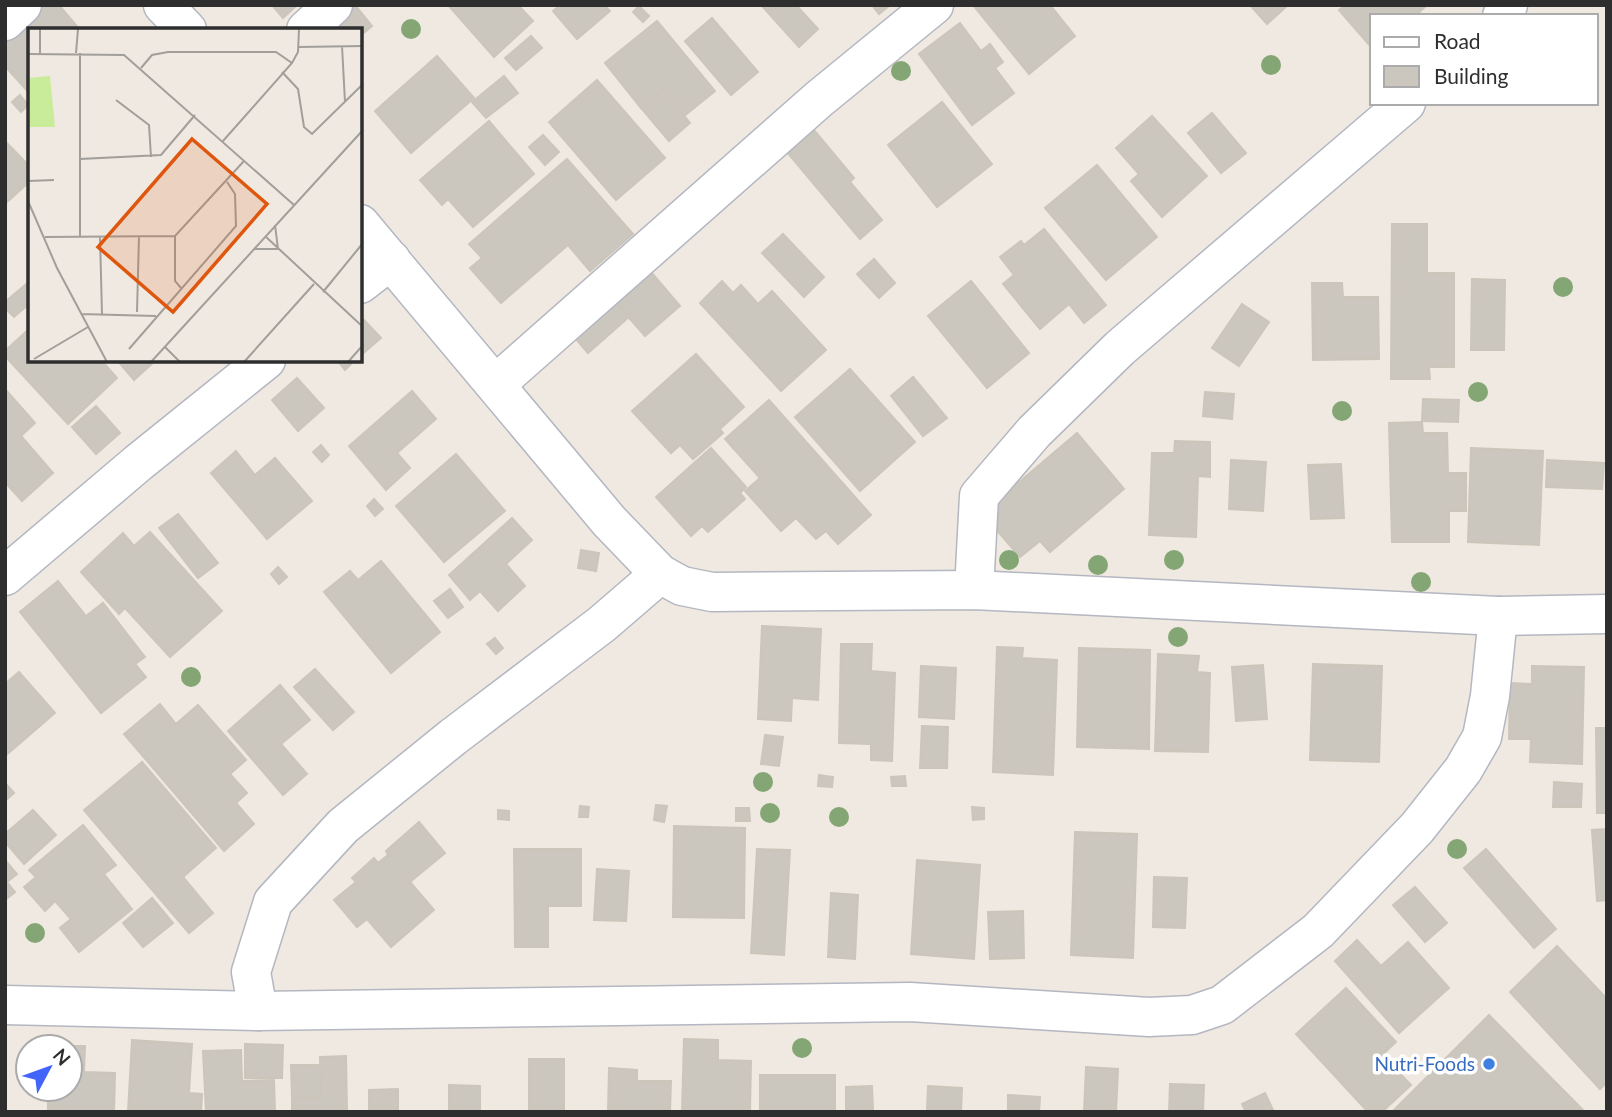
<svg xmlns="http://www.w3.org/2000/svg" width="1612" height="1117" font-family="Lato,sans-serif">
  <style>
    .building { fill: #cbc7bf; stroke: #cbc5ba; stroke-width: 2 }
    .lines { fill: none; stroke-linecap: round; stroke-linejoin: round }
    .minor-casing { stroke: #b4b7c1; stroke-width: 41 }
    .minor { stroke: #fff; stroke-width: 38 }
    .tree { fill: #84a574 }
    .shop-dot { fill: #3f7fe0; stroke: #fff; stroke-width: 2.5 }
    .labels { text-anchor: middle; stroke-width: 7; stroke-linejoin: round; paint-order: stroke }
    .shop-label { font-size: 19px; fill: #366cbe; stroke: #fff; text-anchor: end }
    .inset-road { fill: none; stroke: #a29e99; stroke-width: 2 }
    .view { fill: #df570e; fill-opacity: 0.15; stroke: #df570e; stroke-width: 3.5 }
    .inset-edge { fill: none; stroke: #2e2e2e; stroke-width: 3.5 }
  </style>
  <rect width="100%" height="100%" fill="#efe9e1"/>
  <g class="building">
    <path d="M42,5h17l21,25h-50v64l-25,-28v-30z"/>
    <path d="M272,5h25l-14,13z"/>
    <path d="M355,5l17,21 -12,10v-6h-34z"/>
    <path d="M448,5h70l15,16 -39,36z"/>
    <path d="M560,5h44l6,6 -33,28 -24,-28z"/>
    <path d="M761,5h35l22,24 -19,18z"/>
    <path d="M872,5h18l-11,9z"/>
    <path d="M973,5h77l25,31 -46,38z"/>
    <path d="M1250,5h38l-21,19z"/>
    <path d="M1345,5h82l-12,11h-43v32l-33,-38z"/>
    <path d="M639,6l10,10 -6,6 -10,-10z"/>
    <path d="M712,18l46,54 -27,23 -46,-54z"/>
    <path d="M657,21l58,70 -31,25 -21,-26 -22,18 -36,-45z"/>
    <path d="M960,23l21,28 9,-7 13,18 -8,6 19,25 -42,32 -53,-71z"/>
    <path d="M531,36l11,12 -26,22 -11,-12z"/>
    <path d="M437,56l37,42 -63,55 -36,-42z"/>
    <path d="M504,76l14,17 -32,25 -14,-16z"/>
    <path d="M597,80l68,78 -49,42 -67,-78z"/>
    <path d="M663,90l27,33 -21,18 -28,-33z"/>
    <path d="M20,95l8,10 -7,7 -9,-10z"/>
    <path d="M942,102l50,62 -55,43 -49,-62z"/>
    <path d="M1212,113l34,40 -25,20 -33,-40z"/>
    <path d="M1152,116l55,60 -45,41 -31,-36 8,-7 -23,-26z"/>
    <path d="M489,121l45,53 -61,53 -25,-28 -6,6 -22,-25z"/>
    <path d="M813,129l41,49 -4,4 32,38 -22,19 -74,-88z"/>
    <path d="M543,135l16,17 -14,13 -16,-18z"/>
    <path d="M5,141l25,26v14l-25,23z"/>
    <path d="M567,159l66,75 -43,37 -22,-26 -67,58 -31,-35 12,-10 -13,-14z"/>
    <path d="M1097,165l60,72 -51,43 -61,-72z"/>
    <path d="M1392,224h35v49h27v94h-25l1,12h-39z"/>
    <path d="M1044,229l62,76 -22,18 -15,-19 -29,25 -37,-45 11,-9 -14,-18 21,-16 3,4z"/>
    <path d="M783,234l41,43 -20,20 -42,-44z"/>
    <path d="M874,259l21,24 -16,15 -22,-24z"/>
    <path d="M645,265l35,41 -35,30 -35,-40z"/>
    <path d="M1472,279l33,1 -1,70h-33z"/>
    <path d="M30,281v22l-16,14 -9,-9v-6z"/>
    <path d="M722,281l11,12 8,-8 17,19 14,-13 54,59 -45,41 -81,-88z"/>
    <path d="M971,281l58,72 -42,35 -59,-72z"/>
    <path d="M1312,283h30l1,14h35l1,62 -66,1z"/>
    <path d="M610,296l19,21 -41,36 -19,-22z"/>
    <path d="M1242,304l27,18 -30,44 -27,-18z"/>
    <path d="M364,320l17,18 -21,18v-33z"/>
    <path d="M30,328v32h71l16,18 -49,46 -63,-68v-5z"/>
    <path d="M696,354l48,53 -24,22 3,4 -30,26 -13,-14 -9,8 -39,-42z"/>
    <path d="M117,360h39l-22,20z"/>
    <path d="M337,360h18l-10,10z"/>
    <path d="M850,369l65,73 -55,49 -65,-74z"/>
    <path d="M913,377l34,41 -24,18 -32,-40z"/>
    <path d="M297,378l27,30 -26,23 -26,-31z"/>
    <path d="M5,389l30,34 -14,13 32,37 -31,28 -17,-19z"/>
    <path d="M412,391l24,28 -39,34 13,15 -24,22 -37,-44z"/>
    <path d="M1205,392l29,2 -2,25 -29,-3z"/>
    <path d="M1423,399l36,1 -1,22 -36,-1z"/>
    <path d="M769,400l102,115 -33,29 -12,-13 -10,8 -20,-21 -15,13 -36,-40 15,-13 -35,-39z"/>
    <path d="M96,406l24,27 -24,21 -24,-27z"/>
    <path d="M1422,422l1,11h24l1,40h18v38h-17v31h-57l-3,-119z"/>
    <path d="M1077,433l47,56 -74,63 -10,-11 -20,16 -33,-38 4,-13z"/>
    <path d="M1175,441l35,1v35l-12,-1 -2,61 -47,-2 3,-82h22z"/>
    <path d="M321,445l8,10 -7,7 -9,-10z"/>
    <path d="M711,448l35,39 -6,6 5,6 -37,33 -6,-6 -11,10 -35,-39z"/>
    <path d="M1471,448l72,3 -4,94 -71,-3z"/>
    <path d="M236,451l19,24 20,-17 37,43 -45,38 -56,-66z"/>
    <path d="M456,454l49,57 -61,51 -48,-56z"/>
    <path d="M1231,460l35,2 -3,49 -34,-2z"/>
    <path d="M1547,460l57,3 -2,26 -56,-2z"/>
    <path d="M1341,464l3,54 -33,1 -3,-54z"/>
    <path d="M374,499l9,10 -8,7 -8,-10z"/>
    <path d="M178,514l40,49 -20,15 -39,-50z"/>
    <path d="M512,518l20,22 -26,24 19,22 -27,25 -18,-20 -10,9 -21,-25z"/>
    <path d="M150,532l72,79 -52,46 -45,-49 -6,6 -38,-42 42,-39 11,13z"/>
    <path d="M581,550l18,3 -3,18 -18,-3z"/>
    <path d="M381,561l59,71 -49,41 -67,-81 26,-21 8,9z"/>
    <path d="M278,567l9,10 -8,7 -8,-10z"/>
    <path d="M58,581l28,35 17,-13 42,54 -10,7 11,13 -45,36 -81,-101z"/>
    <path d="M450,589l13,18 -15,11 -14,-17z"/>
    <path d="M762,626l59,3 -3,71 -26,-2 -1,23 -33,-2z"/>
    <path d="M495,638l8,10 -7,6 -9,-10z"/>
    <path d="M841,644h31l-1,27 24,2 -3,88 -21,-1v-16l-32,-1z"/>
    <path d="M997,647l26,1 -1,10 35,2 -4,115 -60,-3z"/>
    <path d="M1079,648l71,2 -1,99 -72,-2z"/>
    <path d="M1158,654l41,2 -2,16 13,1 -2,79 -53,-1z"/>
    <path d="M1313,664l69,2 -3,96 -69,-2z"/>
    <path d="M1263,665l4,54 -31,2 -4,-54z"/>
    <path d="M921,666l35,2 -2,51 -35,-2z"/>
    <path d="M1532,666l52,1 -2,97 -52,-2 1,-23h-22l1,-56 22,1z"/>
    <path d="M315,669l39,43 -21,18 -39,-43z"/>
    <path d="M19,672l36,41 -50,43v-72z"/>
    <path d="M280,685l30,35 -29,24 26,30 -24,21 -55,-64z"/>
    <path d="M160,704l16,20 22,-19 48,55 -16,14 17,19 -11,10 18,21 -30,27 -100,-117z"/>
    <path d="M922,726l26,1 -1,41h-27z"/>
    <path d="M1596,728h11v85h-10z"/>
    <path d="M765,735l18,2 -4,29 -18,-2z"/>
    <path d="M142,762l74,86 -33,29 30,36 -24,20 -105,-123z"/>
    <path d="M819,775l14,2 -1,10 -14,-1z"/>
    <path d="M905,776l1,10h-14l-1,-9z"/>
    <path d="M1554,782l28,2 -1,23h-28z"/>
    <path d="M5,783l9,10 -9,8z"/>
    <path d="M656,805l11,1 -3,16 -10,-2z"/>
    <path d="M580,806l9,1 -1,10h-9z"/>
    <path d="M972,807l12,1v11l-11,1z"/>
    <path d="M736,808h13l1,13h-14z"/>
    <path d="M33,810l23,25 -32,29 -19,-22v-8z"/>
    <path d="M498,810l11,1v9l-11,-1z"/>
    <path d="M419,822l26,31 -35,29 24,28 -43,37 -24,-28 -10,8 -23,-27 22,-18 -4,-4 22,-20 4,5 10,-8 -2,-4z"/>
    <path d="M83,825l33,40 -12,9 28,35 -53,43 -19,-24 11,-9 -16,-18 -10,10 -21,-24 12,-10 -7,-7z"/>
    <path d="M674,826l71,2 -1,90 -71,-1z"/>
    <path d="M1607,829v71l-10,1 -5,-71z"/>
    <path d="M1075,832l62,2 -4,124 -62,-3z"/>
    <path d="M514,849h67v57h-33v41h-33z"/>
    <path d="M757,849l33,1 -6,105 -33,-2z"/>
    <path d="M1486,849l70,80 -22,19 -70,-80z"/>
    <path d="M5,860l12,14 -10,8 8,10 -10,8z"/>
    <path d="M917,860l63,5 -6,94 -63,-5z"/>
    <path d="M597,869l32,2 -3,50 -32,-1z"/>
    <path d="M1154,877l33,1 -2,50 -32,-1z"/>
    <path d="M1415,887l32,36 -22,19 -32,-37z"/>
    <path d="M831,893l27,2 -3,64 -27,-2z"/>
    <path d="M152,898l21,25 -30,24 -20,-24z"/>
    <path d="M1023,911l1,47 -34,1 -2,-47z"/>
    <path d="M1357,940l24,26 27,-24 41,46 -50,45 -64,-72z"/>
    <path d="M1557,946l50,53v83l-7,7 -90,-97z"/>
    <path d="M1346,988l50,54 -14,13 29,30 -29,27h-14l-72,-78z"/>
    <path d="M1489,1015l96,97h-193z"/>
    <path d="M684,1039l34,1v20l33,1 -1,51h-68z"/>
    <path d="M132,1040l60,4 -3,49 13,1 -1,18h-73z"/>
    <path d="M245,1044l38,1 -1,33h-37z"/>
    <path d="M49,1046h36l-1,26 31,1 -1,39h-66v-23h22v-42z"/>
    <path d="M241,1050l1,31 32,-1 1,32h-69l-3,-61z"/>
    <path d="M346,1056l1,56h-55v-15h29l-1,-40z"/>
    <rect x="529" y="1059" width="35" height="53"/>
    <path d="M291,1065h29l1,32h-29z"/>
    <path d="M1086,1067l32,2 -2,43h-32z"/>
    <path d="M609,1068l28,2v11h34l-1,31h-62z"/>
    <rect x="760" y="1075" width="75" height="37"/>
    <path d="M1170,1084l34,1 -1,27h-34z"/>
    <path d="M449,1085l31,1v26h-31z"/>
    <path d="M872,1086l1,26h-27v-25z"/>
    <path d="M928,1086l34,2 -1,24h-34z"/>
    <path d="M398,1089v23h-29v-22z"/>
    <path d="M1265,1093l9,19h-28l-4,-8z"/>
    <path d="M1008,1095l32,2 -1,15h-31z"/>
  </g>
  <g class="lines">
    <defs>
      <g id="minor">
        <path d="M163,5l24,25"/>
        <path d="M1502,16l6,-11"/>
        <path d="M5,21l17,-16"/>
        <path d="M306,30l27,-25"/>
        <path d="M360,224l249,297 51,53 22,12 30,6 262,-2 524,26 109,-2"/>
        <path d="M360,284l31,-24"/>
        <path d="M496,384l323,-285 115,-94"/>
        <path d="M5,576l133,-113 128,-103"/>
        <path d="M974,590l5,-94 55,-64 86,-84 286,-245"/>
        <path d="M5,1005l253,6 652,-9 239,15 43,-2 30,-10 96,-74 99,-103 46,-58 19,-33 8,-41 8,-80"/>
        <path d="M258,1011l-7,-39 22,-70 70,-76 110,-89 149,-113 58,-50"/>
      </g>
    </defs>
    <use href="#minor" class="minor-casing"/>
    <use href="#minor" class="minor"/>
  </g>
  <g class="tree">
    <circle cx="411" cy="29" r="10"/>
    <circle cx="1271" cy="65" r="10"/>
    <circle cx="901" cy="71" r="10"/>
    <circle cx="1563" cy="287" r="10"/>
    <circle cx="1478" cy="392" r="10"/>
    <circle cx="1342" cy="411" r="10"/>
    <circle cx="1009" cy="560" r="10"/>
    <circle cx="1174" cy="560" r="10"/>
    <circle cx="1098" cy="565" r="10"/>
    <circle cx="1421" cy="582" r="10"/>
    <circle cx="1178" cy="637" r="10"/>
    <circle cx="191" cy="677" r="10"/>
    <circle cx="763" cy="782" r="10"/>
    <circle cx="770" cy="813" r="10"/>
    <circle cx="839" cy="817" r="10"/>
    <circle cx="1457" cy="849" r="10"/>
    <circle cx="35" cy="933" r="10"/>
    <circle cx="802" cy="1048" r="10"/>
  </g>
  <circle class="shop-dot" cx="1489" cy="1064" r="7"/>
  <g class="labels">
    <g class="shop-label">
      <text x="1475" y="1071">Nutri-Foods</text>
    </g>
  </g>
  <g transform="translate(28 28)">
    <rect width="334" height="334" fill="#efe9e1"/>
    <path d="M22,48l5,51h-27v-49z" fill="#c9ec9a"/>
    <path class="inset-road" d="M12,1v25M314,18l3,56M271,19l64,-1M48,25l2,-24M0,26l96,1 170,150M113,40l11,-13 16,-3h108l16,11M254,44l16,17 6,38 8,7 51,-50M88,72l33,25 2,32M195,113l69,-78 6,-11 1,-23M52,131v-106M0,153l26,-1M0,173l29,67 50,94M52,208v-77l81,-4 34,-40M147,208v45l6,7M237,208l98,91M17,209l130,-1 69,-75M72,209l2,77M226,221h24l-3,-24M295,264l40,-49M109,284l2,-76M53,286l75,2M137,319l15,15M101,321l107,-123 -1,-32 -8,-12M6,331l54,-32M123,334l212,-232M216,334l70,-78M320,334l15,-17"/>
    <path class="view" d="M164,111l75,65 -94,108 -75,-65z"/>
    <rect width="334" height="334" class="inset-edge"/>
  </g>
  <rect width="1612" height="1117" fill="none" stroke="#2e2e2e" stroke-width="14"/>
  <rect x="1370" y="14" width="228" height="91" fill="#ffffff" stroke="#ababab" stroke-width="2"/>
  <rect x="1384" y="37" width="35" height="10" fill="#ffffff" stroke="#ababab" stroke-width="2"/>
  <text x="1434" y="49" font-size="21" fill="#2e2e2e">Road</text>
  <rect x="1384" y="66" width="35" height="21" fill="#cbc7bf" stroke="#ababab" stroke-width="2"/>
  <text x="1434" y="84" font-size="21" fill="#2e2e2e">Building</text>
  <g transform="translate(49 1068) rotate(49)"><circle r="33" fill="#ffffff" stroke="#ababab" stroke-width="2"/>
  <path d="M0-5L12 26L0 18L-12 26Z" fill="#4264fb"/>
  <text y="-10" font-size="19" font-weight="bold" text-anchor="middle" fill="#2e2e2e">N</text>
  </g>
</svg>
